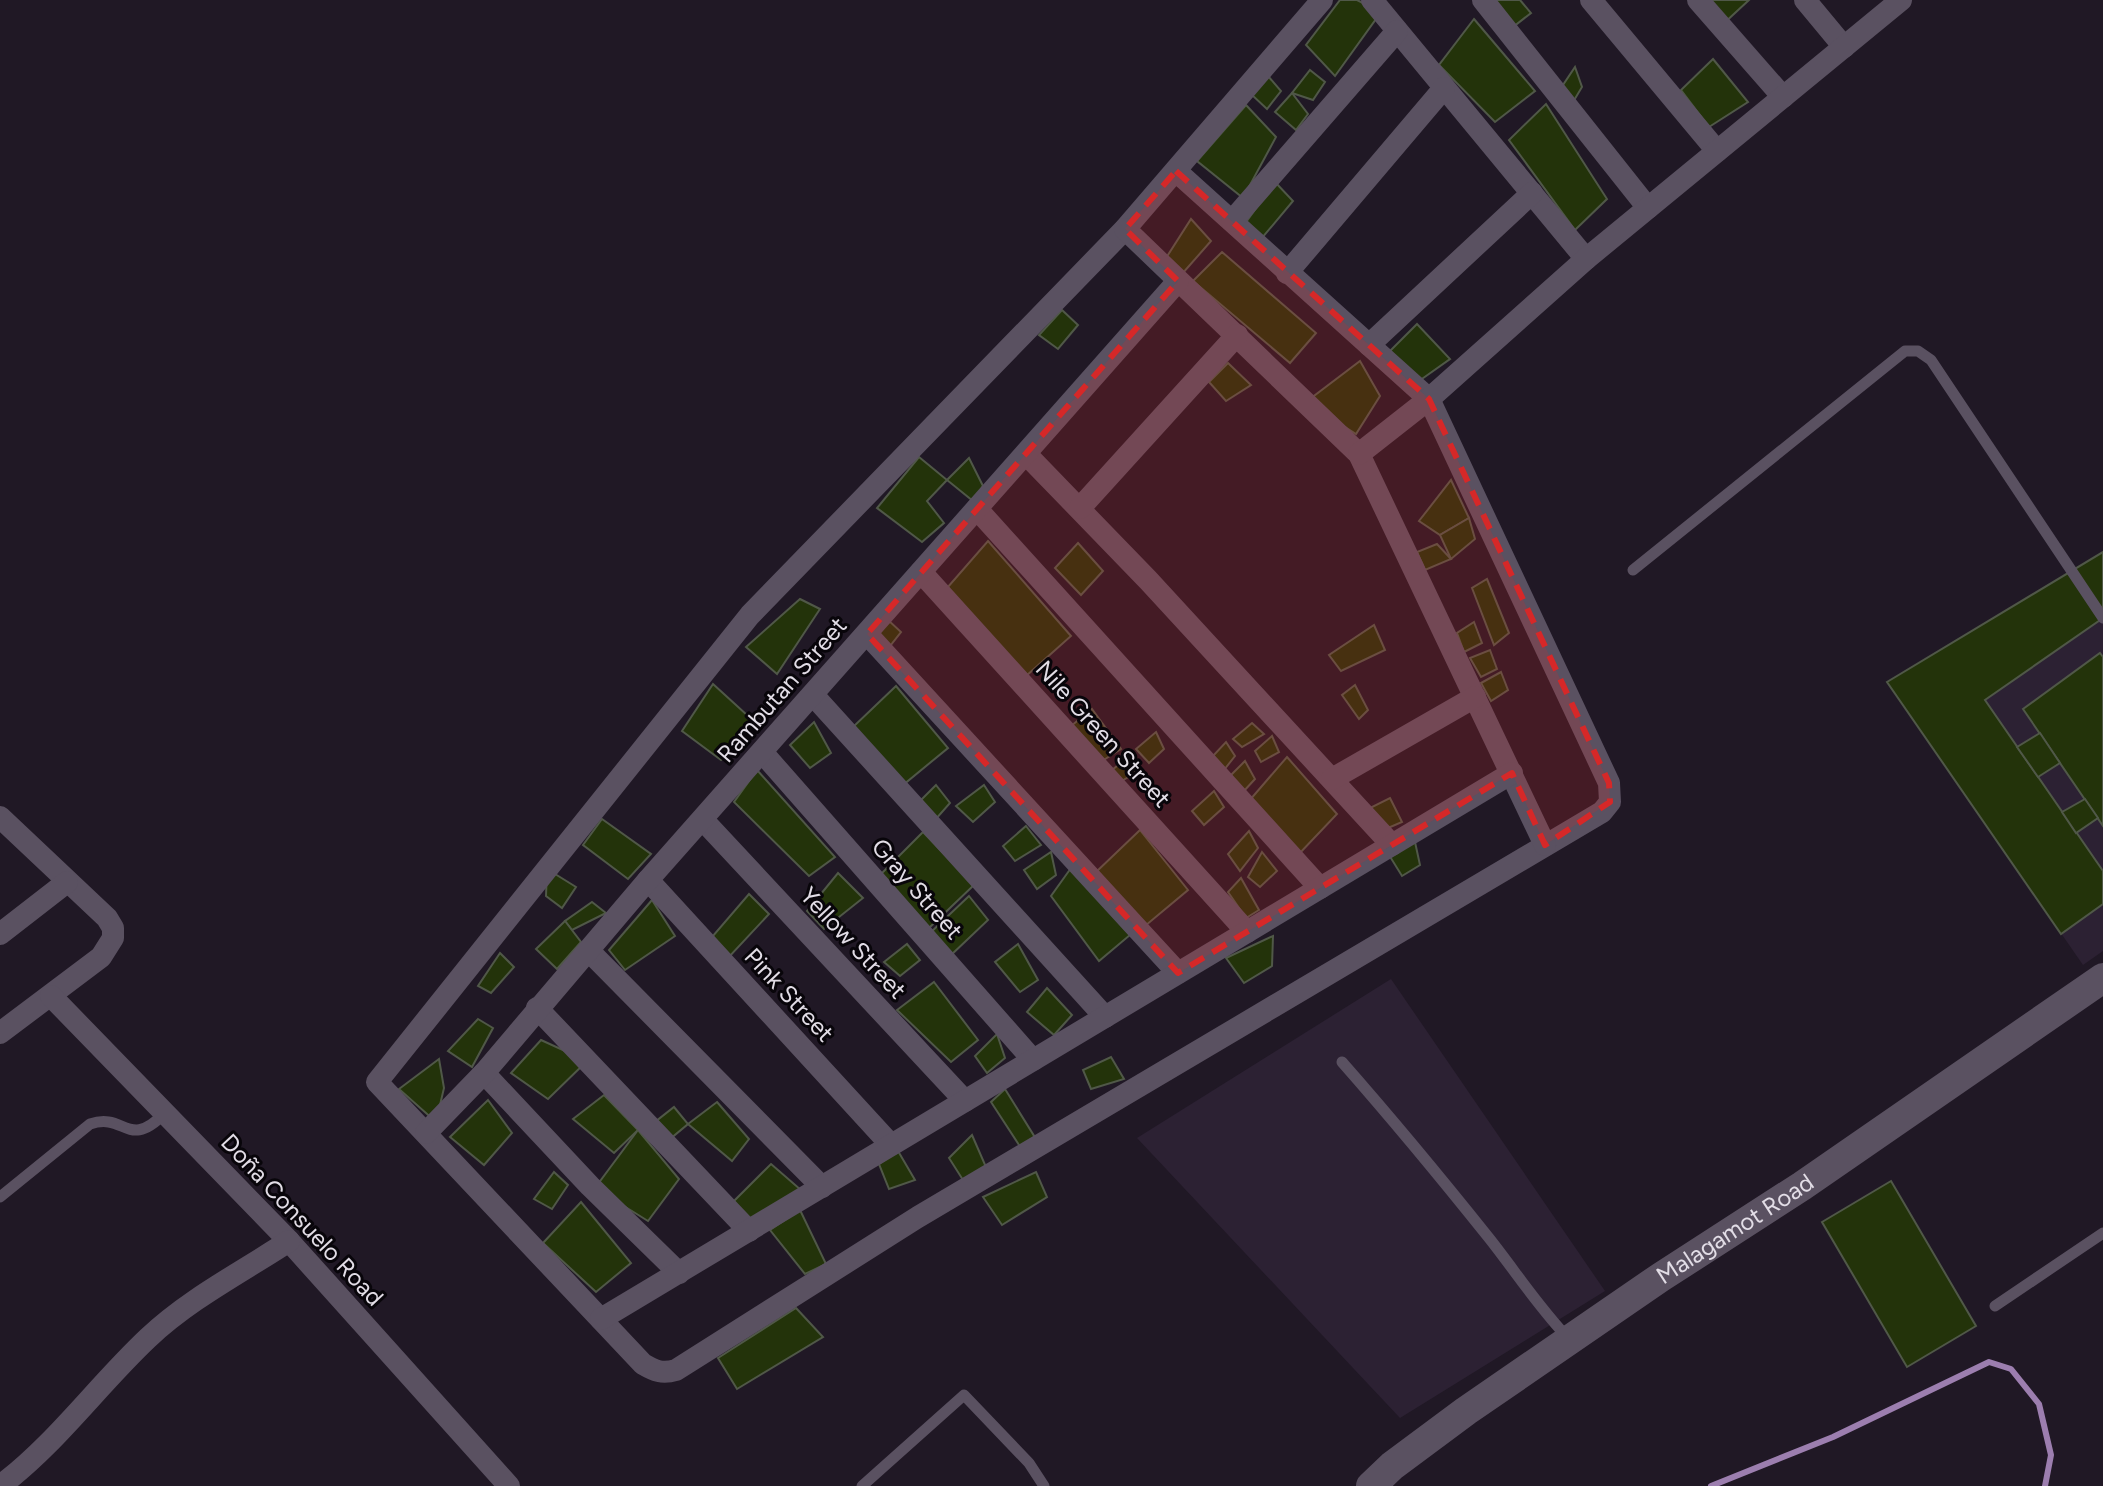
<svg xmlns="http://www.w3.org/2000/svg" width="2103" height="1486" font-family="Figtree,sans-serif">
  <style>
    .built { fill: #2c2133 }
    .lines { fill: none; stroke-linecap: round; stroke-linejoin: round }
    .stream { stroke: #9c7eaf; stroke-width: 6 }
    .building { fill: #23330a; stroke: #505848; stroke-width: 2 }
    .lane { stroke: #5a5161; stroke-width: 11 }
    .street { stroke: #5a5161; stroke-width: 22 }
    .secondary { stroke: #5a5161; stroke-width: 30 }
    .marked { fill: #d62828; fill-opacity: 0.2; stroke: #d62828; stroke-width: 6; stroke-dasharray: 16 10; stroke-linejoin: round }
    .labels { text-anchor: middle; stroke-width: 6; stroke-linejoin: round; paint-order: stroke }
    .street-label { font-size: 24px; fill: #e2dde6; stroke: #08050a }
  </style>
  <rect width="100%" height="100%" fill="#201825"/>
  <g class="built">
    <path d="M2103,552v399l-20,14 -196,-283z"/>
    <path d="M1391,979l214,312 -205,127 -263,-280z"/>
  </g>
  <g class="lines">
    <path class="stream" d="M1711,1486l122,-49 156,-75 22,7 28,35 12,51 -6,31"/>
  </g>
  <g class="building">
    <path d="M1340,0h17l24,12 -46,64 -29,-31z"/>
    <path d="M1491,0h29l11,13 -18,14z"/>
    <path d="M1710,0h39l-27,25z"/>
    <path d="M1474,19l61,72 -40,31 -56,-57z"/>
    <path d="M1713,59l35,43 -39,25 -28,-37z"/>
    <path d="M1575,67l7,20 -9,15 -12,-14z"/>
    <path d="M1310,70l15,12 -12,18 -21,-7z"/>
    <path d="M1268,76l13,15 -14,18 -15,-14z"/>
    <path d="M1292,93l16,21 -12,16 -21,-18z"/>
    <path d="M1546,104l61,95 -32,31 -66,-90z"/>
    <path d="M1246,105l30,32 -33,61 -46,-37z"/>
    <path d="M1275,182l18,19 -31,37 -18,-13z"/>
    <path d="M1191,219l20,22 -29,33 -16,-16z"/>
    <path d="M1222,252l94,81 -26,30 -97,-82z"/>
    <path d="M1062,310l16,15 -20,24 -19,-14z"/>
    <path d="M1417,324l33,35 -31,22 -29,-30z"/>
    <path d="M1360,361l20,35 -24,38 -50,-32z"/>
    <path d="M1228,363l23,22 -25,16 -17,-19z"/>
    <path d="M919,457l28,23 -20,21 17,22 -22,19 -45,-34z"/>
    <path d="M969,458l14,28 -10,15 -26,-21z"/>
    <path d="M1451,480l18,38 -29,17 -21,-14z"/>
    <path d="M1469,518l6,21 -24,20 -11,-24z"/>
    <path d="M988,541l83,95 -45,40 -79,-88z"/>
    <path d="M1078,543l25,28 -22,24 -26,-27z"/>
    <path d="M1437,544l14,15 -26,11 -8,-18z"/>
    <path d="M2103,552v66l-118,82 118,171v33l-42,30 -174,-252z"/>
    <path d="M1487,579l22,54 -15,12 -22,-57z"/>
    <path d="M800,599l20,10 -43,65 -31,-27z"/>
    <path d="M887,619l14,13 -11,14 -15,-13z"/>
    <path d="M1474,622l8,21 -18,9 -7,-19z"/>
    <path d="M1374,625l11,25 -44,21 -12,-16z"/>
    <path d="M1490,650l7,19 -16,8 -11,-19z"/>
    <path d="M2100,653l3,4v169l-80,-117z"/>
    <path d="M1501,672l7,18 -17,11 -10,-18z"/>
    <path d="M713,684l46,42 -38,34 -39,-29z"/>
    <path d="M1355,685l13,25 -9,9 -17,-24z"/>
    <path d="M896,686l52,62 -45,37 -50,-58z"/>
    <path d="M1092,709l29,40 -19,12 -31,-35z"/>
    <path d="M814,722l17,31 -21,15 -20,-23z"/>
    <path d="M1252,723l12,11 -22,13 -9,-8z"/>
    <path d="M1156,732l8,17 -15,14 -13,-14z"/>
    <path d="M2040,733l20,30 -22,14 -21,-30z"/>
    <path d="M1272,736l7,16 -18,10 -6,-11z"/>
    <path d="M1226,742l9,14 -11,14 -12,-13z"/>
    <path d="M1132,754l3,19 -15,9 -8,-12z"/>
    <path d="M1287,757l50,57 -39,41 -49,-54z"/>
    <path d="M1245,761l10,18 -12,13 -14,-15z"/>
    <path d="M757,770l78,87 -26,19 -75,-74z"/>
    <path d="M936,785l14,18 -15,17 -17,-17z"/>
    <path d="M984,785l11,17 -22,20 -17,-16z"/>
    <path d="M1214,791l10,16 -20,18 -12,-14z"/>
    <path d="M1390,798l12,24 -14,6 -20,-19z"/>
    <path d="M2085,799l13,19 -22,15 -14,-21z"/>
    <path d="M602,819l49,35 -23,25 -45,-34z"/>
    <path d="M1026,826l15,19 -26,16 -12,-15z"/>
    <path d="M1140,830l48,60 -43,36 -50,-53z"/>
    <path d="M1249,831l9,17 -18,23 -12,-17z"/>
    <path d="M923,832l51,53 -45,43 -48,-54z"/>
    <path d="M1415,842l5,23 -18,11 -13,-21z"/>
    <path d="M1051,852l5,23 -19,14 -13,-19z"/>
    <path d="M1262,852l15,19 -17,16 -12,-10z"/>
    <path d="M1071,868l59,67 -31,26 -48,-65z"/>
    <path d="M547,869l29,18 -14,21 -16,-12z"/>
    <path d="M838,873l25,25 -39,31 -17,-18z"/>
    <path d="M1241,878l18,32 -13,8 -18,-26z"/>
    <path d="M749,894l20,20 -41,44 -16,-21z"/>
    <path d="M969,896l19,24 -38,36 -21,-22z"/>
    <path d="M652,900l23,36 -50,34 -16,-20z"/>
    <path d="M592,902l14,11 -34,17 -7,-9z"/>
    <path d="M565,921l16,21 -24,27 -21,-20z"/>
    <path d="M1273,936l-1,30 -28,17 -18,-25z"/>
    <path d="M907,944l13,16 -20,16 -16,-14z"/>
    <path d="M1018,944l20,36 -18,12 -25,-30z"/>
    <path d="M500,953l14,14 -23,26 -13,-7z"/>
    <path d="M934,982l44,58 -27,22 -54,-52z"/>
    <path d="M1047,988l25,27 -18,20 -27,-23z"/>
    <path d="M478,1019l15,9 -21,39 -24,-16z"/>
    <path d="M997,1034l8,24 -18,15 -12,-17z"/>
    <path d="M541,1040l46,21 -39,38 -37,-26z"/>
    <path d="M1111,1057l13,22 -33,10 -8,-19z"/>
    <path d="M439,1059l5,29 -8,34 -37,-33z"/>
    <path d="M1005,1089l31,50 -15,9 -30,-46z"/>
    <path d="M604,1095l34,35 -24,23 -41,-34z"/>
    <path d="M488,1100l24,33 -28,32 -34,-28z"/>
    <path d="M717,1102l32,37 -17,22 -44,-37z"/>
    <path d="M674,1107l14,17 -18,15 -15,-17z"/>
    <path d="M638,1130l41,49 -31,42 -53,-33z"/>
    <path d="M972,1135l14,32 -23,13 -14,-22z"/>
    <path d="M898,1151l17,29 -26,9 -10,-25z"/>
    <path d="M771,1164l30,26 -51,29 -19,-15z"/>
    <path d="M554,1172l14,13 -16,24 -18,-10z"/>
    <path d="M1036,1172l11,25 -45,28 -19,-28z"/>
    <path d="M1891,1181l85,145 -69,41 -85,-145z"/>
    <path d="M581,1202l50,61 -35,29 -53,-49z"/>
    <path d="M800,1210l26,54 -21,10 -35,-44z"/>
    <path d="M796,1308l27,29 -86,52 -19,-31z"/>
  </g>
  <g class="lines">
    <g class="lane">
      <path d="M1633,570l272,-219h13l13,9 172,258"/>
      <path d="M1342,1062c51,58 99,116 147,176 27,34 50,70 81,102"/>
      <path d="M0,1197l90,-73c36,-12 37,27 75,-11"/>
      <path d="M1995,1306l108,-73"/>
      <path d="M862,1486l102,-91 65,68 15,23"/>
    </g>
    <g class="street">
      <path d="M1372,0l214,259"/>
      <path d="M1483,0l165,208"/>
      <path d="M1591,0l126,151"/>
      <path d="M1698,0l85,97"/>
      <path d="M1805,0l39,47"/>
      <path d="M1176,171l253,228 180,384 1,19 -8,10 -684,405 -242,153c-14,4 -21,1 -33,-6l-266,-282 373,-467 375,-386 197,-229"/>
      <path d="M1232,221l165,-190"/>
      <path d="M1125,229l234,225 186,391"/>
      <path d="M1287,273l157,-185"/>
      <path d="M1369,345l163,-152"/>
      <path d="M1026,454l122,126 244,265"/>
      <path d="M1359,454l70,-55 157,-140 315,-259"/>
      <path d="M1080,508l157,-173"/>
      <path d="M977,509l343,379"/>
      <path d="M921,572l326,360"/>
      <path d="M867,634l311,339"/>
      <path d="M813,695l292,322"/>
      <path d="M762,752l271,308"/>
      <path d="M1332,779l143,-82"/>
      <path d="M0,817l107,101 6,10v10l-12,19 -101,76"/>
      <path d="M703,820l262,281"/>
      <path d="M648,880l243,265"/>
      <path d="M0,934l67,-52"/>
      <path d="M589,951l233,236"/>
      <path d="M51,996l238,245 220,245"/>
      <path d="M537,1008l212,223"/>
      <path d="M484,1073l106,113 89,87"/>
      <path d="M426,1133l58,-60 164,-193 530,-599"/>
      <path d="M601,1319l911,-546"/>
      <path d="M0,1486c56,-42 97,-100 148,-148 41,-39 94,-66 141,-97"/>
    </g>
    <path class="secondary" id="s1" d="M1371,1486l21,-20 74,-55 195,-134 141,-91 301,-208"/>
  </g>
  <path class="marked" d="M1176,171l253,228 180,384 1,19 -65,43 -33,-72 -334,200 -311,-339 311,-353 -53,-52z"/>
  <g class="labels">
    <g class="street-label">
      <text transform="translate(782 690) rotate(-49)" y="8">Rambutan Street</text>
      <text transform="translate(1103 734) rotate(48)" y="8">Nile Green Street</text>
      <text transform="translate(917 889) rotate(49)" y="8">Gray Street</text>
      <text transform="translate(853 943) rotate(47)" y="8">Yellow Street</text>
      <text transform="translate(789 995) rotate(47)" y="8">Pink Street</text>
      <text transform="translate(302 1220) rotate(47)" y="8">Doña Consuelo Road</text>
      <text dy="8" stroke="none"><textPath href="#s1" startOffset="446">Malagamot Road</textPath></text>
    </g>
  </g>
</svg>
